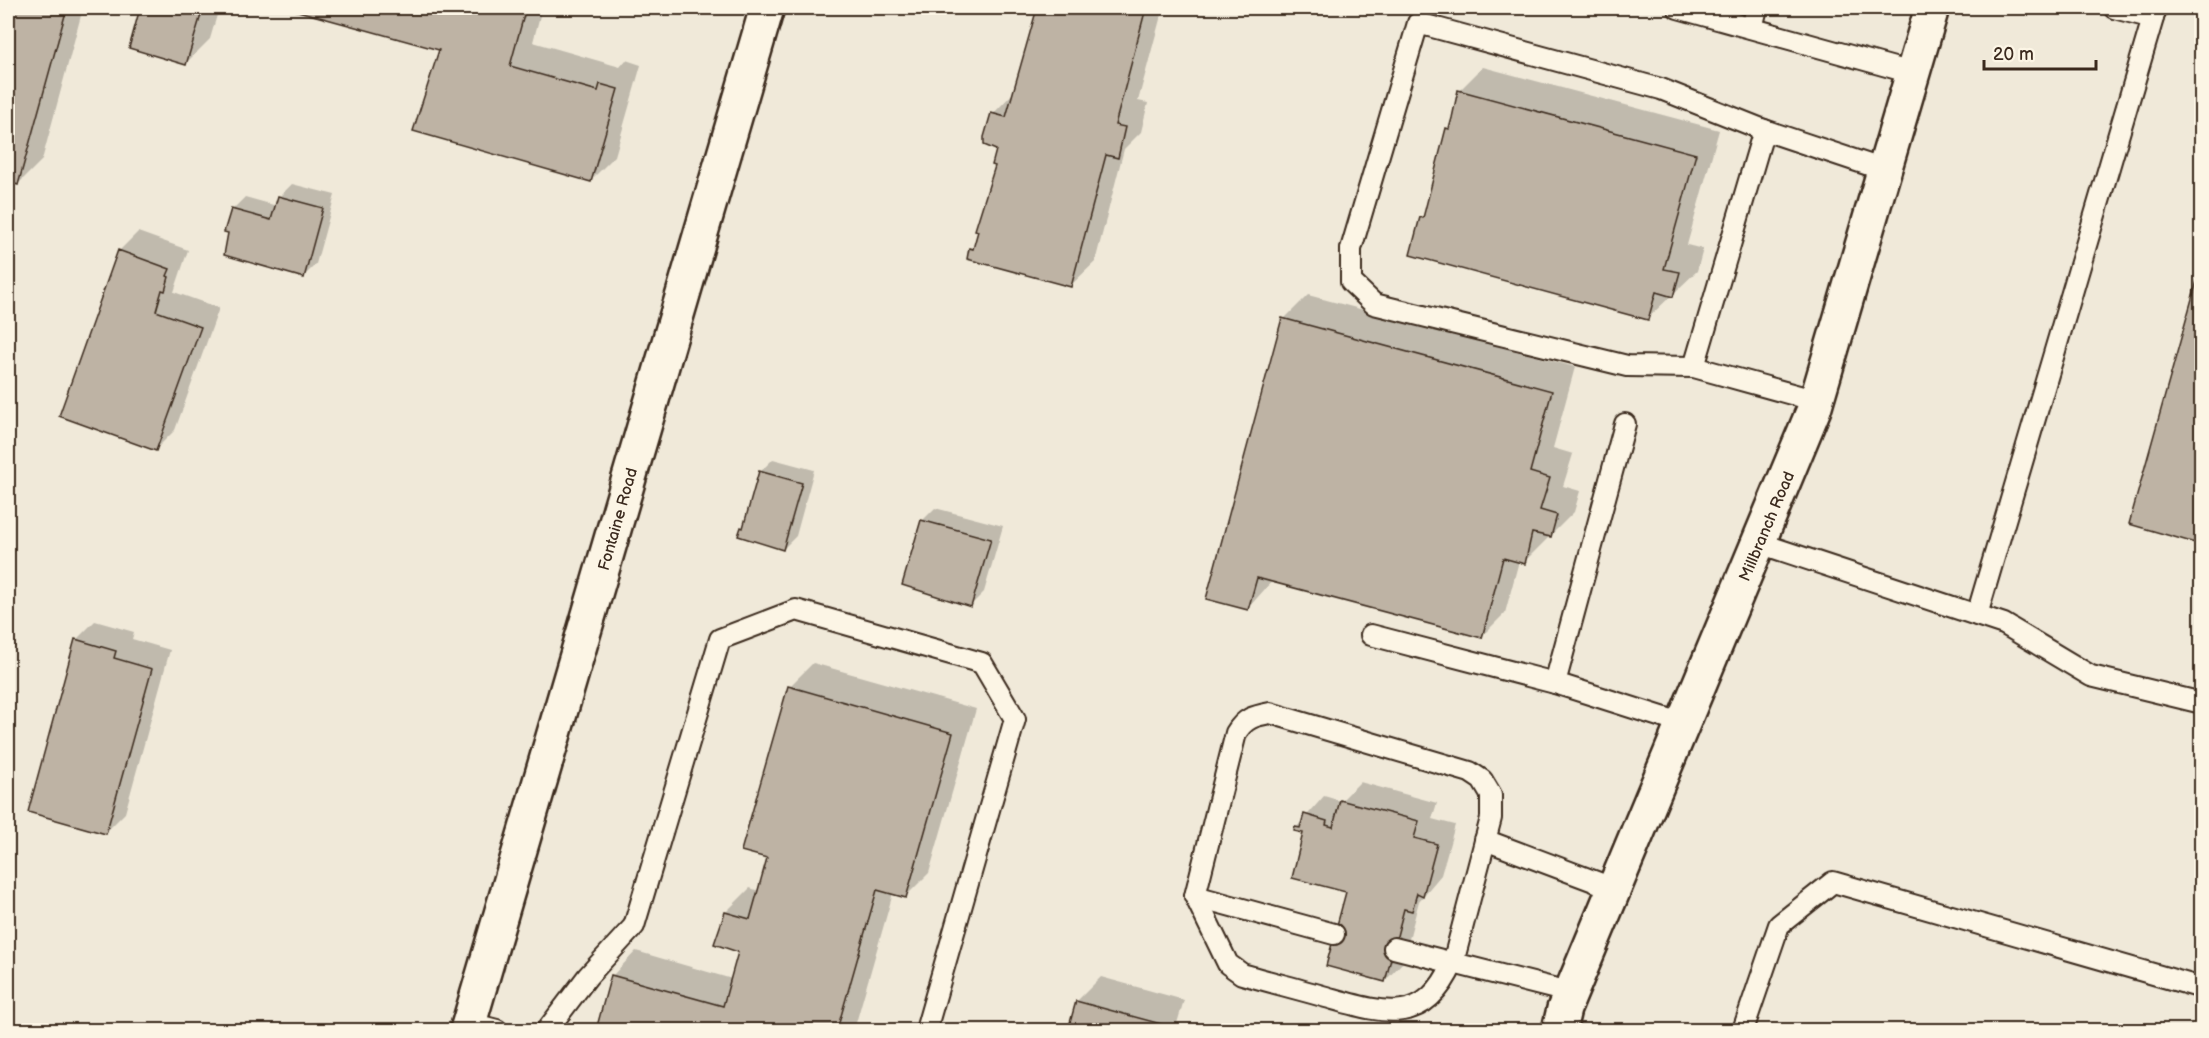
<svg xmlns="http://www.w3.org/2000/svg" width="2209" height="1038" font-family="'Balsamiq Sans',sans-serif">
  <style>
    .shadow { fill: #0003 }
    .building { fill: #beb3a4; stroke: #3b2a1e; stroke-width: 1.5 }
    .lines { fill: none; stroke-linecap: round; stroke-linejoin: round }
    .lane-casing { stroke: #3b2a1e; stroke-width: 24 }
    .street-casing { stroke: #3b2a1e; stroke-width: 38 }
    .secondary-casing { stroke: #3b2a1e; stroke-width: 38 }
    .lane { stroke: #fcf5e5; stroke-width: 20 }
    .street { stroke: #fcf5e5; stroke-width: 33 }
    .secondary { stroke: #fcf5e5; stroke-width: 33 }
    .labels { text-anchor: middle; stroke-width: 4.5; stroke-linejoin: round; paint-order: stroke }
    .street-label { font-size: 16px; fill: #3b2a1e; stroke: #fcf5e5 }
  </style>
  <rect width="100%" height="100%" fill="#f0e9d9"/>
  <filter id="ink" filterUnits="userSpaceOnUse"><feTurbulence type="fractalNoise" baseFrequency=".0167" numOctaves="2"/><feDisplacementMap in="SourceGraphic" scale="12" xChannelSelector="R" yChannelSelector="G"/><feConvolveMatrix kernelMatrix="1 2 1 2 8 2 1 2 1" color-interpolation-filters="sRGB"/></filter>
  <g filter="url(#ink)">
    <g class="shadow">
      <path d="M8,8h75l-41,152 -24,24 -10,-3z"/>
      <path d="M142,8h77l-9,31 -24,24 -55,-16z"/>
      <path d="M293,8h249l-9,34 87,25 6,-7 15,5 -26,91 -24,24 -151,-131z"/>
      <path d="M1038,8h125l-25,93 10,2 -7,29 -17,17 -29,113 -24,23 -100,-36 5,-6 4,-14h-3l19,-64 2,-16 -5,-35 23,-24z"/>
      <path d="M1483,67l236,63 -32,115 16,4 -6,22 -49,47 -226,-100 3,-3 34,-124z"/>
      <path d="M292,184l43,11 -19,69 -13,13 -71,-67 13,-13 32,9 2,-9z"/>
      <path d="M138,232l50,18 -14,42 45,16 -44,122 -19,19 -37,-198z"/>
      <path d="M1308,295l267,72 -22,81 20,6 -10,32 17,5 -6,21 -50,50 -5,-1 -14,52 -24,24 -208,-57 -25,28 36,-289z"/>
      <path d="M773,459l41,11 -18,66 -13,13 -41,-21 4,-3 14,-53z"/>
      <path d="M935,508l68,18 -19,66 -13,13 -49,-84z"/>
      <path d="M95,621l39,11 -2,7 38,11 -45,163 -19,19 -30,-192z"/>
      <path d="M813,663l163,46 -47,164 -24,24 -12,-4 -39,137h-257l16,-55 23,-24 96,28 8,-28 -14,-39 24,-24 9,3 10,-34 20,-170z"/>
      <path d="M1360,782l77,21 -5,16 23,6 -14,50 -22,26 -16,61 -18,19 -38,-90 -42,-59 -9,-4 28,-32 17,5z"/>
      <path d="M1101,977l83,23 -9,30h-105l7,-29z"/>
    </g>
    <g class="building">
      <path d="M8,8h59l-49,177 -10,-3z"/>
      <path d="M140,8h63l-17,57 -57,-17z"/>
      <path d="M287,8h239l-16,58 88,25 2,-7 18,5 -27,93 -178,-51 26,-81z"/>
      <path d="M1037,8h109l-31,117 10,2 -7,31 -12,-3 -35,132 -104,-28 2,-11 4,1 5,-18 -3,-1 20,-64 -3,-1 4,-15 -12,-5v-8l7,-24 15,4z"/>
      <path d="M1458,90l238,64 -32,115 16,3 -7,25 -17,-5 -8,28 -238,-65 10,-38 3,1 23,-90 3,1 3,-11z"/>
      <path d="M278,196l45,12 -19,70 -80,-23 4,-22 -4,-1 7,-23 40,11z"/>
      <path d="M118,250l52,19 -3,7 2,1 -4,14 -3,-1 -6,21 45,16 -45,124 -97,-35z"/>
      <path d="M2202,263v282l-73,-21z"/>
      <path d="M1282,318l270,73 -22,81 20,6 -10,32 17,5 -6,22 -19,-4 -7,31 -22,-6 -21,80 -225,-60 -9,32 -42,-11z"/>
      <path d="M759,471l43,12 -19,67 -45,-14 3,-9 2,1z"/>
      <path d="M921,520l70,19 -20,68 -69,-22z"/>
      <path d="M75,639l41,12 -2,7 38,11 -46,165 -78,-22z"/>
      <path d="M788,686l165,47 -47,165 -29,-8 -40,140h-241l15,-55 112,31 15,-54 -24,-8 11,-32 25,7 17,-61 -26,-7z"/>
      <path d="M1340,800l79,21 -5,17 23,6 -14,52 -6,-3 -5,18 -8,-2 -19,73 -59,-16 20,-74 -54,-14 11,-45 -9,-2 1,-4 5,1 4,-14 23,7 -1,4 7,2z"/>
      <path d="M1076,1001l85,23 -2,6h-91z"/>
    </g>
    <g class="lines">
      <defs>
        <g id="lane">
          <path d="M1678,8l234,65"/>
          <path d="M2114,8l39,10"/>
          <path d="M1752,28l5,-20"/>
          <path d="M1694,367l-67,-1 -253,-62 -23,-22v-33l67,-226 243,66 103,41"/>
          <path d="M1817,401l-123,-34 70,-237 120,40"/>
          <path d="M1759,543l245,81 87,52 111,27"/>
          <path d="M1977,615l179,-607"/>
          <path d="M1371,635l184,48 129,41"/>
          <path d="M1555,683l70,-259"/>
          <path d="M1270,713l200,59 12,8 9,15v23l-38,145c-29,65 -70,50 -127,34 -28,-8 -56,-15 -84,-23l-14,-10 -33,-68 41,-163c9,-15 18,-17 34,-20z"/>
          <path d="M1485,840l130,49"/>
          <path d="M1195,896l139,38"/>
          <path d="M1394,948l178,45"/>
          <path d="M470,1023l27,7"/>
          <path d="M547,1030l41,-54 46,-50 86,-287 76,-29 186,53 33,56 -89,311"/>
          <path d="M1743,1030l36,-105 54,-43 369,106"/>
        </g>
        <path id="street" d="M467,1030l300,-1022"/>
        <path id="secondary" d="M1559,1030l5,-21 250,-600 118,-401"/>
      </defs>
      <use href="#lane" class="lane-casing"/>
      <use href="#street" class="street-casing"/>
      <use href="#secondary" class="secondary-casing"/>
      <use href="#lane" class="lane"/>
      <use href="#street" class="street"/>
      <use href="#secondary" class="secondary"/>
    </g>
  </g>
  <g class="labels">
    <g class="street-label">
      <text transform="translate(617 519) rotate(-74)" y="6">Fontaine Road</text>
      <text transform="translate(1766 526) rotate(-67)" y="6">Millbranch Road</text>
    </g>
  </g>
  <rect width="2209" height="1038" fill="none" stroke="#fcf5e5" stroke-width="30"/>
  <rect x="15" y="15" width="2179" height="1008" fill="none" stroke="#3b2a1e" stroke-width="2" filter="url(#ink)"/>
  <path d="M1984 60v9h112v-9" fill="none" stroke="#3b2a1e" stroke-width="3"/>
  <text x="1993" y="60" font-size="18" fill="#3b2a1e" stroke="#fcf5e5" stroke-width="4.5" paint-order="stroke">20 m</text>
</svg>
